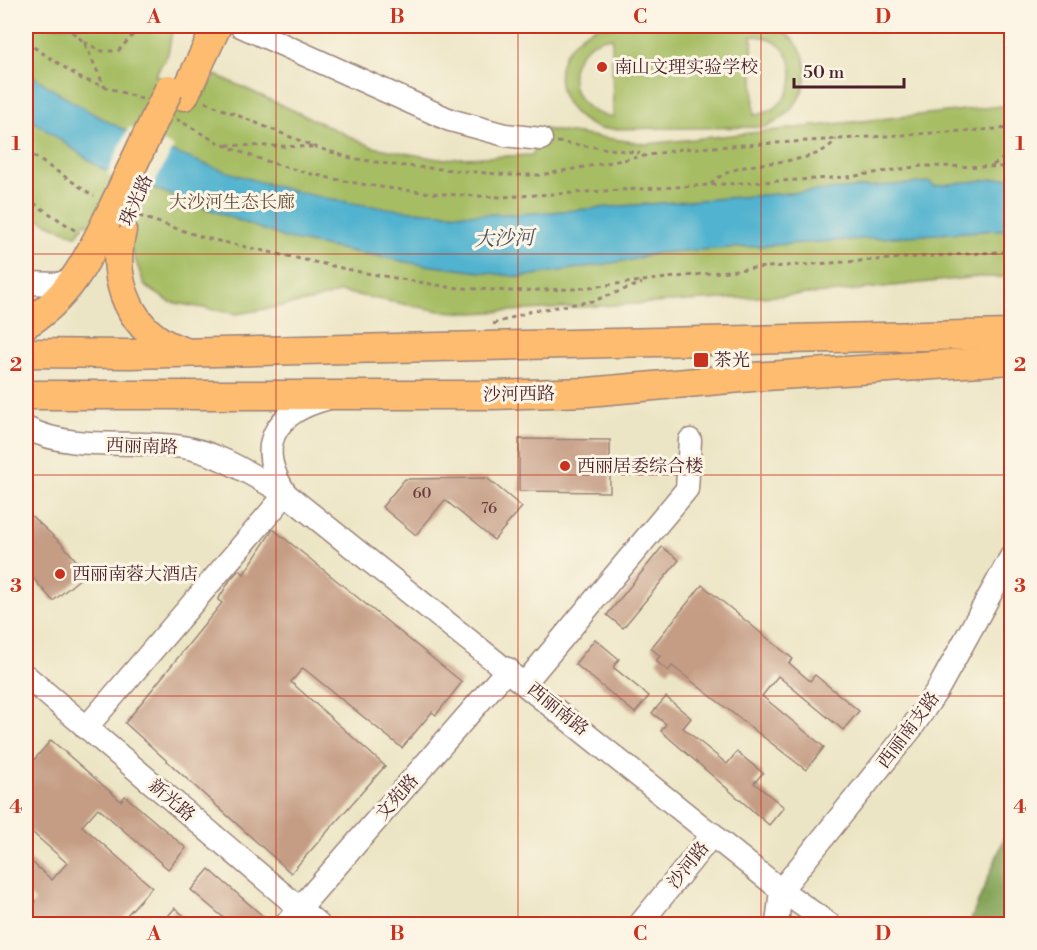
<svg xmlns="http://www.w3.org/2000/svg" width="1037" height="950" font-family="'Libre Bodoni','Noto Serif SC',serif">
  <style>
    .green { fill: #a6bd63; stroke: #786e47; stroke-width: 1.5; fill-rule: evenodd }
    .forest { fill: #84a459; stroke: #676242; stroke-width: 1.5 }
    .water { fill: #51b3cf; stroke: #4e697d; stroke-width: 1.5 }
    .pier { fill: #ece5c5 }
    .building { fill: #c59c84 }
    .lines { fill: none; stroke-linecap: round; stroke-linejoin: round }
    .minor-casing { stroke: #9b8278; stroke-width: 25 }
    .major-casing { stroke: #9b8278; stroke-width: 31 }
    .path { stroke: #9b8278; stroke-width: 3; stroke-dasharray: 4.5 4.5; stroke-linecap: butt }
    .minor { stroke: #fff; stroke-width: 22 }
    .major { stroke: #febc70; stroke-width: 28 }
    .major-bridge-casing { stroke: #9b8278; stroke-width: 31; stroke-linecap: butt }
    .major-bridge { stroke: #febc70; stroke-width: 28 }
    .grid { fill: none; stroke: #c8321e; stroke-width: 1.5; stroke-opacity: 0.55 }
    .poi-dot { fill: #c8321e; stroke: #fcf5e5; stroke-width: 2 }
    .labels { text-anchor: middle; stroke-width: 6; stroke-linejoin: round; paint-order: stroke }
    .number-label { font-size: 15px; fill: #693e41 }
    .poi-label { font-size: 18px; fill: #4a1f2b; stroke: #fcf5e5; text-anchor: start }
    .street-label { font-size: 18px; fill: #4a1f2b; stroke: #fcf5e5 }
    .park-label { font-size: 18px; fill: #664e3c; stroke: #fcf5e5 }
    .water-label { font-size: 20px; font-style: italic; fill: #4c5364; stroke: #fcf5e5 }
    .neatline { fill: none; stroke: #c8321e; stroke-width: 2 }
    .grid-label { font-size: 20px; text-anchor: middle; font-weight: bold; fill: #c8321e }
  </style>
  <rect width="100%" height="100%" fill="#fcf5e5"/>
  <filter id="ink" filterUnits="userSpaceOnUse"><feTurbulence type="fractalNoise" baseFrequency=".0167" numOctaves="2"/><feDisplacementMap in="SourceGraphic" scale="12" xChannelSelector="R" yChannelSelector="G"/><feConvolveMatrix kernelMatrix="1 2 1 2 8 2 1 2 1" color-interpolation-filters="sRGB"/></filter>
  <filter id="wash" filterUnits="userSpaceOnUse"><feTurbulence type="fractalNoise" baseFrequency=".008" numOctaves="4" result="noise"/><feDisplacementMap in="SourceGraphic" scale="24" xChannelSelector="R" yChannelSelector="G"/><feGaussianBlur stdDeviation="1.35" result="paint"/><feColorMatrix in="noise" values="0 0 0 0 0 0 0 0 0 0 0 0 0 0 0 0 0 1.4 0 .05"/><feComposite in="paint" operator="in"/></filter>
  <g filter="url(#wash)">
    <rect width="100%" height="100%" fill="#ece5c5"/>
    <g class="green">
      <path d="M26,26h144l3,1 -5,27 -13,21 47,22 14,-22 157,72 65,12 94,-4 12,-26 103,15 364,-39v172h-35l-148,16 -355,20 -33,-2 -99,-19 -30,9 -74,13 -67,-12 -25,-16 -19,-51 -42,-12 -7,13 -51,-22z"/>
      <path d="M599,26h172c52,18 42,82 -5,101l-166,2c-53,-20 -55,-82 -1,-103zM752,36c51,-1 55,73 2,79zM611,37l1,1 1,79c-53,-6 -54,-72 -2,-80z"/>
    </g>
    <path class="forest" d="M1006,834l5,1v89h-42z"/>
    <path class="water" d="M26,71c123,89 293,141 445,143 59,2 119,-6 178,-10 93,-8 187,-15 281,-22l4,4 77,-9v52l-354,24 -26,7 -110,17 -104,-13 -129,-25 -186,-70 -76,-53z"/>
    <path class="pier" d="M129,127l45,20 -24,44 -43,-17z"/>
    <g id="blocks">
      <g class="building">
        <path d="M519,439l91,1v52l-91,-1z"/>
        <path d="M487,478l35,29 -28,33 -49,-40 -29,35 -34,-28 23,-28z"/>
        <path d="M26,511l36,33 25,29 -34,28 -27,-31z"/>
        <path d="M273,529l189,153 -26,33 -4,-3 -30,36 -99,-80 -12,14 94,84 -94,107 -166,-150 97,-120 -4,-3 12,-20 9,-10 5,4z"/>
        <path d="M662,547l17,13 -56,68 -16,-13z"/>
        <path d="M702,585l91,74 -4,4 21,18 5,-6 44,36 -16,19 -65,-54 -16,20 62,51 -18,23 -134,-104 -4,5 -12,-10 4,-5 -9,-8z"/>
        <path d="M595,639l24,20 -6,8 36,29 -14,17 -60,-49z"/>
        <path d="M666,697l25,21 -8,10 44,36 10,-12 26,21 -9,10 30,24 -15,18 -108,-94 5,-7 -14,-11z"/>
        <path d="M51,740l70,61 4,-5 61,52 -18,21 -70,-61 -16,18 70,61 -33,37h-93v-12l9,-11 -9,-9v-35l26,23 15,-17 -41,-36v-58z"/>
        <path d="M209,869l63,55h-41l-40,-34z"/>
        <path d="M175,908l18,16h-32z"/>
      </g>
    </g>
  </g>
  <g filter="url(#ink)">
    <use href="#blocks" fill-opacity="0" stroke="#9b8278" stroke-width="1.5"/>
    <g class="lines">
      <defs>
        <g id="minor">
          <path d="M241,26l209,94 55,15 36,4"/>
          <path d="M26,283l33,1 18,-7"/>
          <path d="M26,428c50,25 104,10 157,19 37,6 71,30 103,47l495,396 48,34"/>
          <path d="M286,494c-32,-48 -12,-81 40,-95"/>
          <path d="M26,676l292,248"/>
          <path d="M525,683l162,-194 3,-49"/>
          <path d="M86,728l200,-234"/>
          <path d="M286,924l222,-255"/>
          <path d="M640,924l73,-90"/>
          <path d="M777,924l4,-34 130,-161 27,-40 74,-134"/>
        </g>
        <g id="major">
          <path d="M184,96l33,-70"/>
          <path d="M122,230c-13,50 9,106 61,121"/>
          <path d="M26,324c40,-24 60,-61 80,-102"/>
          <path d="M26,353l103,1 883,-20"/>
          <path d="M26,395h468l94,-3 164,-15 260,-17"/>
        </g>
      </defs>
      <use href="#minor" class="minor-casing"/>
      <use href="#major" class="major-casing"/>
      <g class="path">
        <path d="M65,26l19,16 21,46"/>
        <path d="M26,42l56,37 60,20"/>
        <path d="M84,42l18,9h16l23,-25"/>
        <path d="M205,102l110,45 36,11 43,7 116,10h31l141,-26 330,-21"/>
        <path d="M176,119c16,8 31,19 48,26 85,37 185,49 277,52l347,-20 73,-11 91,1"/>
        <path d="M557,142l83,11"/>
        <path d="M227,145l86,2"/>
        <path d="M26,151l68,45"/>
        <path d="M993,165l19,-13"/>
        <path d="M711,184c29,-32 101,-11 125,-45"/>
        <path d="M26,198l53,35"/>
        <path d="M139,216l66,22 155,34 88,15 61,4 64,-2 181,-21 258,-17"/>
        <path d="M493,324l39,-13 61,-10 49,-18"/>
      </g>
      <use href="#minor" class="minor"/>
      <use href="#major" class="major"/>
      <defs>
        <path id="major-bridge" d="M106,222l63,-133"/>
      </defs>
      <use href="#major-bridge" class="major-bridge-casing"/>
      <use href="#major-bridge" class="major-bridge"/>
    </g>
  </g>
  <path class="grid" d="M276,26v898M518,26v898M761,26v898M26,254h986M26,475h986M26,696h986"/>
  <g class="poi-dot">
    <circle cx="602" cy="67" r="6"/>
    <rect x="693" y="352" width="16" height="16" rx="3"/>
    <circle cx="565" cy="466" r="6"/>
    <circle cx="60" cy="574" r="6"/>
  </g>
  <g class="labels">
    <g class="number-label">
      <text x="422" y="498">60</text>
      <text x="489" y="513">76</text>
    </g>
    <g class="poi-label">
      <text x="614" y="73">南山文理实验学校</text>
      <text x="714" y="366">茶光</text>
      <text x="577" y="472">西丽居委综合楼</text>
      <text x="72" y="580">西丽南蓉大酒店</text>
    </g>
    <g class="street-label">
      <text transform="translate(136 200) rotate(-66)" y="6">珠光路</text>
      <text transform="translate(519 394) rotate(-1)" y="6">沙河西路</text>
      <text transform="translate(142 446) rotate(2)" y="6">西丽南路</text>
      <text transform="translate(558 709) rotate(39)" y="6">西丽南路</text>
      <text transform="translate(908 730) rotate(-53)" y="6">西丽南支路</text>
      <text transform="translate(397 797) rotate(-49)" y="6">文苑路</text>
      <text transform="translate(172 800) rotate(40)" y="6">新光路</text>
      <text transform="translate(688 865) rotate(-51)" y="6">沙河路</text>
    </g>
    <g class="park-label">
      <text x="232" y="208">大沙河生态长廊</text>
    </g>
    <g class="water-label">
      <text transform="translate(504 238) rotate(-2)" y="7">大沙河</text>
    </g>
  </g>
  <rect width="1037" height="950" fill="none" stroke="#fcf5e5" stroke-width="66"/>
  <path d="M794 78v9h110v-9" fill="none" stroke="#4a1f2b" stroke-width="3"/>
  <text x="803" y="78" font-size="18" fill="#4a1f2b" stroke="#fcf5e5" stroke-width="4.5" paint-order="stroke">50 m</text>
  <rect x="33" y="33" width="971" height="884" class="neatline"/>
  <g class="grid-label">
    <text x="154" y="23">A</text>
    <text x="397" y="23">B</text>
    <text x="640" y="23">C</text>
    <text x="883" y="23">D</text>
    <text x="16" y="150">1</text>
    <text x="1020" y="150">1</text>
    <text x="16" y="371">2</text>
    <text x="1020" y="371">2</text>
    <text x="16" y="592">3</text>
    <text x="1020" y="592">3</text>
    <text x="16" y="813">4</text>
    <text x="1020" y="813">4</text>
    <text x="154" y="940">A</text>
    <text x="397" y="940">B</text>
    <text x="640" y="940">C</text>
    <text x="883" y="940">D</text>
  </g>
</svg>
